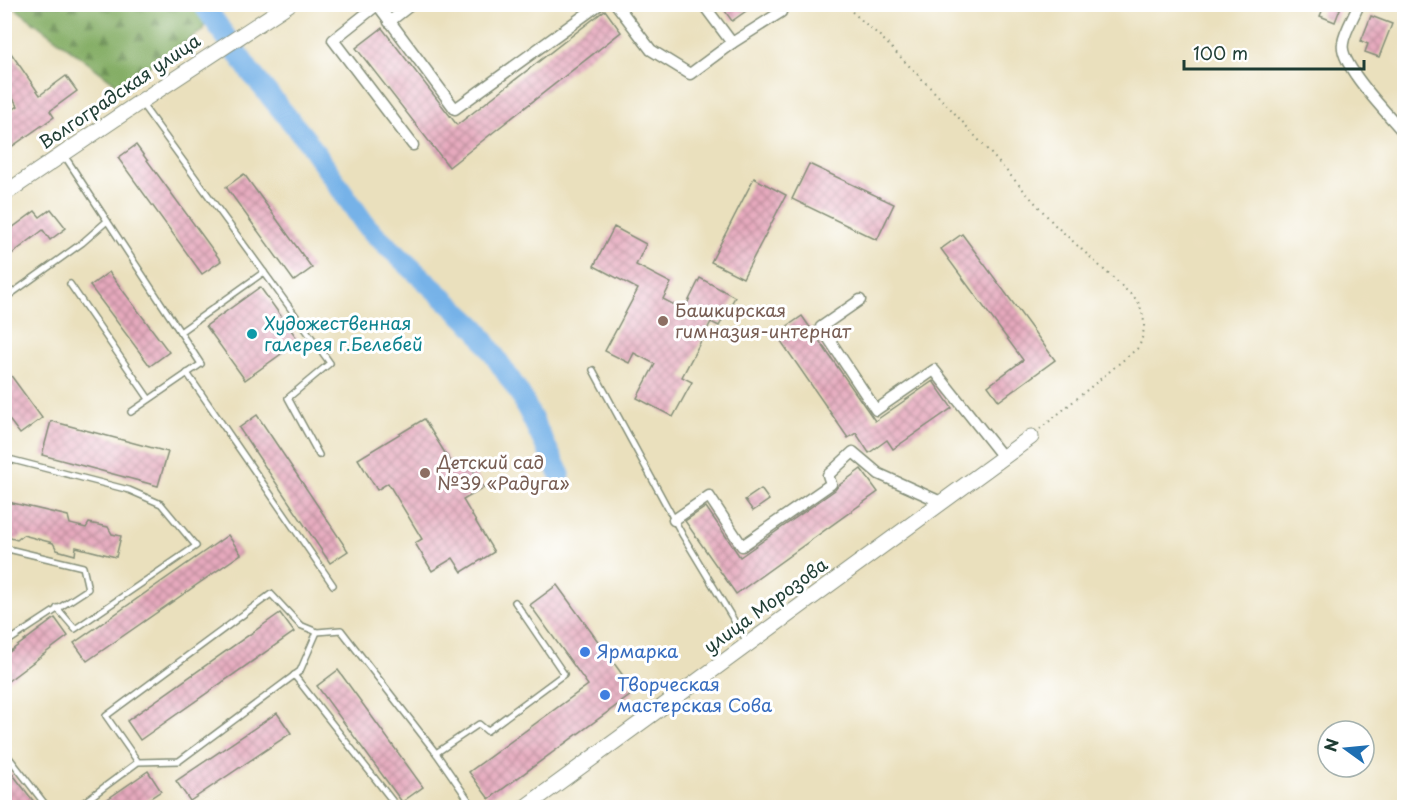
<svg xmlns="http://www.w3.org/2000/svg" width="1409" height="812" font-family="'Playpen Sans',sans-serif">
  <style>
    .forest { fill: url(#forest-firs); stroke: #52764d; stroke-width: 1.5 }
    .lines { fill: none; stroke-linecap: round; stroke-linejoin: round }
    .river { stroke: #76b2e8; stroke-width: 21 }
    .building { fill: url(#building-cross-hatch) }
    .lane-casing { stroke: #848e78; stroke-width: 8 }
    .street-casing { stroke: #848e78; stroke-width: 13 }
    .secondary-casing { stroke: #848e78; stroke-width: 17 }
    .path { stroke: #848e78; stroke-width: 2; stroke-dasharray: 1.5 4.5; stroke-linecap: butt }
    .lane { stroke: #fff; stroke-width: 5 }
    .street { stroke: #fff; stroke-width: 10 }
    .secondary { stroke: #fff; stroke-width: 15 }
    .education-dot { fill: #8d6e63; stroke: #fff; stroke-width: 2 }
    .culture-dot { fill: #0f9aa8; stroke: #fff; stroke-width: 2 }
    .shop-dot { fill: #3f7fe0; stroke: #fff; stroke-width: 2 }
    .labels { text-anchor: middle; stroke-width: 6; stroke-linejoin: round; paint-order: stroke }
    .street-label { font-size: 18px; fill: #1f3d34; stroke: #fff }
    .education-label { font-size: 18px; fill: #785e54; stroke: #fff; text-anchor: start }
    .culture-label { font-size: 18px; fill: #0d838f; stroke: #fff; text-anchor: start }
    .shop-label { font-size: 18px; fill: #366cbe; stroke: #fff; text-anchor: start }
  </style>
  <defs>
    <pattern id="forest-firs" width="22" height="20" patternUnits="userSpaceOnUse" patternTransform="scale(1.5)"><rect width="22" height="20" fill="#85ae66"/><path d="M5 1l3.5 6h-7zM16 11l3.5 6h-7z" fill="#6c8f55"/></pattern>
    <pattern id="building-cross-hatch" width="8" height="8" patternUnits="userSpaceOnUse" patternTransform="scale(1.5)"><rect width="8" height="8" fill="#e6a9bd"/><path d="M0 0l8 8M0 8l8-8" fill="none" stroke="#ba8b9a"/></pattern>
  </defs>
  <rect width="100%" height="100%" fill="#fff"/>
  <filter id="ink" filterUnits="userSpaceOnUse"><feTurbulence type="fractalNoise" baseFrequency=".0167" numOctaves="2"/><feDisplacementMap in="SourceGraphic" scale="12" xChannelSelector="R" yChannelSelector="G"/><feConvolveMatrix kernelMatrix="1 2 1 2 8 2 1 2 1" color-interpolation-filters="sRGB"/></filter>
  <filter id="wash" filterUnits="userSpaceOnUse"><feTurbulence type="fractalNoise" baseFrequency=".008" numOctaves="4" result="noise"/><feDisplacementMap in="SourceGraphic" scale="24" xChannelSelector="R" yChannelSelector="G"/><feGaussianBlur stdDeviation="1.35" result="paint"/><feColorMatrix in="noise" values="0 0 0 0 0 0 0 0 0 0 0 0 0 0 0 0 0 1.4 0 .05"/><feComposite in="paint" operator="in"/></filter>
  <g filter="url(#wash)">
    <rect width="100%" height="100%" fill="#eae0bd"/>
    <path class="forest" d="M11,5h201l-10,26 -83,55z"/>
    <g class="lines">
      <path class="river" d="M203,4l48,69 57,69 59,85 109,101 44,66 40,81"/>
    </g>
    <g id="blocks">
      <g class="building">
        <path d="M720,4h36l-24,17z"/>
        <path d="M1325,4h17l-7,18 -15,-6z"/>
        <path d="M605,10l16,22 -172,135 -93,-119 26,-20 75,97z"/>
        <path d="M1371,16l21,8 -13,33 -14,-5 3,-8 -7,-3z"/>
        <path d="M4,43l36,52 26,-19 11,15 -27,20 4,6 -50,35v-36l14,-10 -14,-21z"/>
        <path d="M136,145l85,116 -19,13 -84,-116z"/>
        <path d="M809,164l85,40 -17,36 -85,-41z"/>
        <path d="M244,174l68,94 -18,13 -68,-94z"/>
        <path d="M754,178l32,17 -43,83 -32,-16z"/>
        <path d="M51,209l15,19 -16,12 -7,-10 -39,30v-26l31,-23 5,6z"/>
        <path d="M614,227l32,17 -10,21 35,18 -8,16 21,11 16,-32 35,19 -16,29 -8,-4 -29,55 10,5 -19,35 -36,-19 18,-34 -21,-11 -5,10 -24,-12 33,-62 -44,-23z"/>
        <path d="M962,234l93,126 -56,41 -11,-15 35,-26 -82,-111z"/>
        <path d="M109,272l60,80 -19,14 -60,-80z"/>
        <path d="M260,287l39,54 -54,39 -39,-54z"/>
        <path d="M802,316l73,105 58,-40 19,27 -59,41 -6,-9 -18,13 -13,-20 -8,5 -72,-104z"/>
        <path d="M4,366l38,52 -22,16 -16,-21z"/>
        <path d="M257,415l91,136 -18,12 -91,-135z"/>
        <path d="M424,419l32,52 13,-8 15,25 -21,12 31,52 -32,20 -9,-14 -21,13 -17,-28 7,-4 -34,-56 -11,7 -19,-31z"/>
        <path d="M51,421l117,31 -10,34 -116,-31z"/>
        <path d="M861,469l17,23 -142,102 -51,-73 21,-14 34,50 95,-67 3,-4z"/>
        <path d="M761,489l8,11 -16,11 -8,-11z"/>
        <path d="M4,501l64,15 2,8 16,4 3,-5 19,4 4,7 9,2 -5,21 -40,-10 -1,8 -18,-5 -4,-7 -30,-8 -6,5 -13,-4z"/>
        <path d="M228,535l13,19 -154,107 -13,-18z"/>
        <path d="M557,585l78,107 -146,107 -20,-27 119,-87 -58,-80z"/>
        <path d="M280,613l14,19 -154,108 -13,-19z"/>
        <path d="M55,618l13,18 -64,48v-28z"/>
        <path d="M338,670l85,117 -21,15 -85,-116z"/>
        <path d="M277,713l14,20 -101,68 -14,-20z"/>
        <path d="M4,763l34,44h-34z"/>
        <path d="M148,771l13,20 -24,16h-41z"/>
      </g>
    </g>
  </g>
  <g filter="url(#ink)">
    <use href="#blocks" fill-opacity="0" stroke="#848e78" stroke-width="1.5"/>
    <g class="lines">
      <defs>
        <g id="lane">
          <path d="M141,103l189,260 -42,35 31,57"/>
          <path d="M64,155l137,209 -70,48"/>
          <path d="M70,284l79,115"/>
          <path d="M4,299l78,-56 25,-22"/>
          <path d="M180,332l84,-60"/>
          <path d="M593,370l90,166 64,106"/>
          <path d="M187,373l146,212"/>
          <path d="M4,453l5,6 120,31 32,14 35,42 -121,83 -18,-21"/>
          <path d="M4,548l79,19 5,22 -84,55"/>
          <path d="M317,632l24,-2 95,123 38,55"/>
          <path d="M294,675l104,133"/>
          <path d="M4,751l44,57"/>
          <path d="M436,753l43,-29 8,7 77,-57 -49,-72"/>
          <path d="M76,808l62,-46 41,-1 121,-90 17,-39 -17,-7 -29,-31 -165,122 32,46"/>
          <path d="M408,808l16,-3 2,3"/>
        </g>
        <g id="street">
          <path d="M377,4l78,105 145,-105"/>
          <path d="M616,4l35,46 39,24 42,-31"/>
          <path d="M703,4l29,39 49,-31"/>
          <path d="M1359,4c-5,13 -14,26 -16,39 -5,21 47,73 61,90"/>
          <path d="M377,5l-44,35 80,105"/>
          <path d="M389,22l23,-18"/>
          <path d="M860,300l-39,27 55,83 58,-40 69,87"/>
          <path d="M674,520l35,-24 33,50 89,-62 -3,-9 25,-23 26,22 62,28"/>
        </g>
        <g id="secondary">
          <path d="M4,194l136,-92 149,-98"/>
          <path d="M524,808l507,-371"/>
        </g>
      </defs>
      <use href="#lane" class="lane-casing"/>
      <use href="#street" class="street-casing"/>
      <use href="#secondary" class="secondary-casing"/>
      <path class="path" d="M843,4l38,33 68,70 106,118 82,75c9,19 9,28 2,47l-99,82"/>
      <use href="#lane" class="lane"/>
      <use href="#street" class="street"/>
      <use href="#secondary" class="secondary"/>
    </g>
  </g>
  <g class="education-dot">
    <circle cx="663" cy="321" r="6"/>
    <circle cx="425" cy="473" r="6"/>
  </g>
  <circle class="culture-dot" cx="252" cy="334" r="6"/>
  <g class="shop-dot">
    <circle cx="585" cy="652" r="6"/>
    <circle cx="605" cy="695" r="6"/>
  </g>
  <g class="labels">
    <g class="street-label">
      <text transform="translate(120 92) rotate(-34)" y="6">Волгоградская улица</text>
      <text transform="translate(766 606) rotate(-36)" y="6">улица Морозова</text>
    </g>
    <g class="education-label">
      <text x="675" y="317">Башкирская<tspan x="675" dy="21">гимназия-интернат</tspan></text>
      <text x="437" y="469">Детский сад<tspan x="437" dy="21">№39 «Радуга»</tspan></text>
    </g>
    <g class="culture-label">
      <text x="264" y="330">Художественная<tspan x="264" dy="21">галерея г.Белебей</tspan></text>
    </g>
    <g class="shop-label">
      <text x="597" y="658">Ярмарка</text>
      <text x="617" y="691">Творческая<tspan x="617" dy="21">мастерская Сова</tspan></text>
    </g>
  </g>
  <rect width="1409" height="812" fill="none" stroke="#fff" stroke-width="24"/>
  <g transform="translate(1346 749) rotate(285)"><circle r="28" fill="#ffffff" stroke="#a5b1ae" stroke-width="1.5"/>
  <path d="M0-4.5L10 22L0 15L-10 22Z" fill="#1f6fb2"/>
  <text y="-9" font-size="16" font-weight="bold" text-anchor="middle" fill="#1f3d34">N</text>
  </g>
  <path d="M1184 60v9h180v-9" fill="none" stroke="#1f3d34" stroke-width="3"/>
  <text x="1193" y="60" font-size="18" fill="#1f3d34" stroke="#ffffff" stroke-width="4.5" paint-order="stroke">100 m</text>
</svg>
